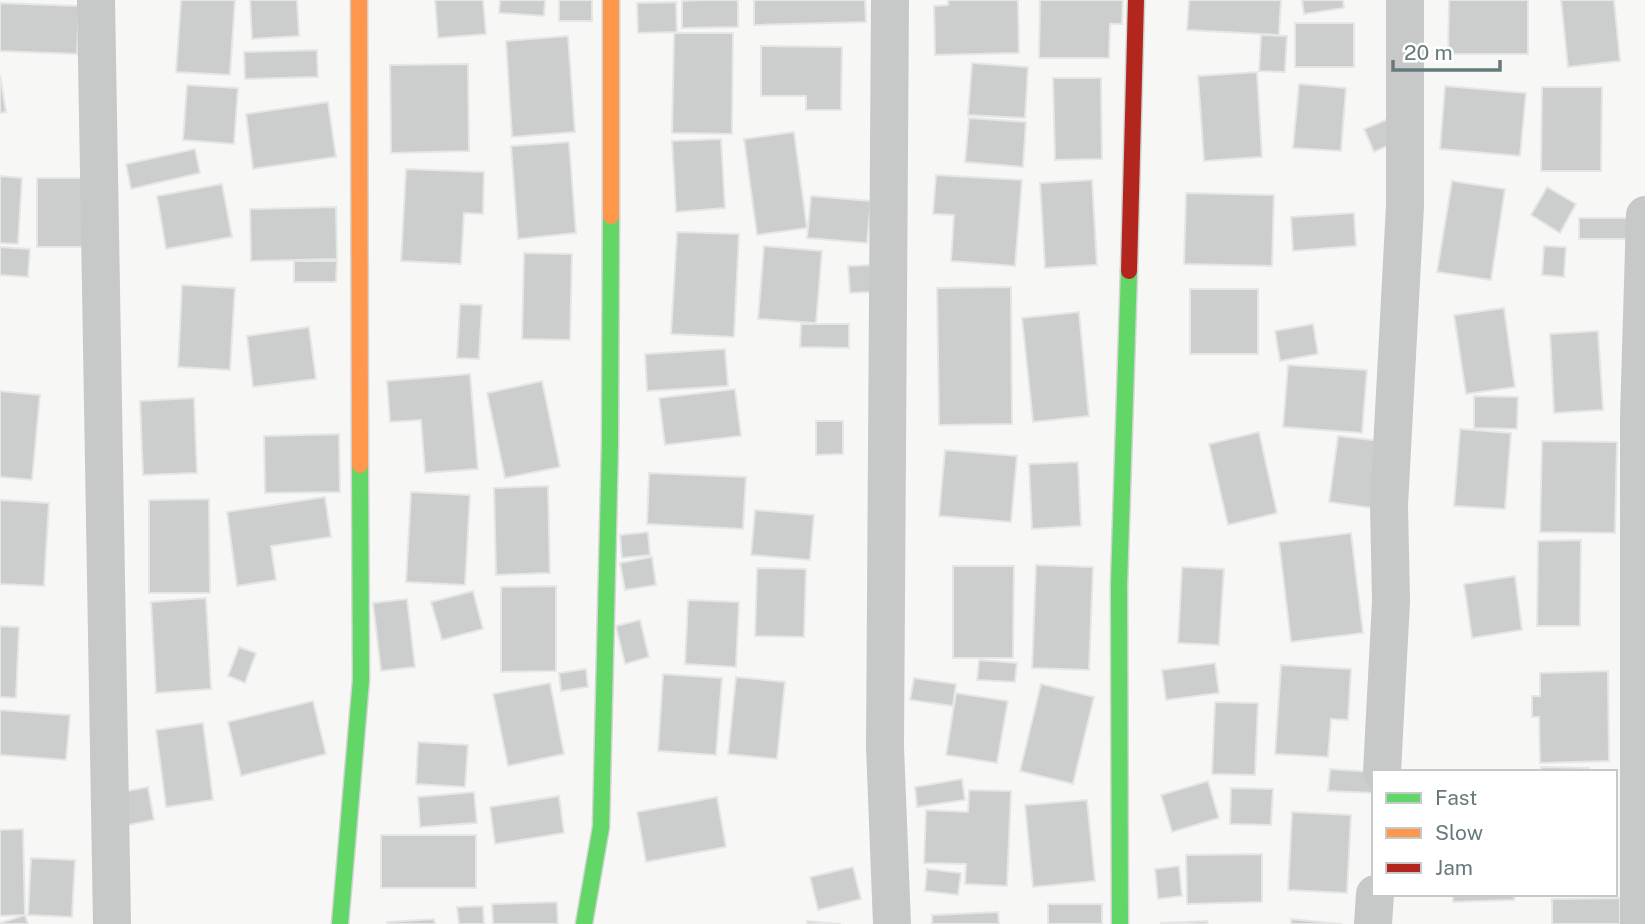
<svg xmlns="http://www.w3.org/2000/svg" width="1645" height="924" font-family="'Public Sans',sans-serif">
  <style>
    .building { fill: #cccece; stroke: #e6e6e6; stroke-width: 2 }
    .lines { fill: none; stroke-linecap: round; stroke-linejoin: round }
    .fast-casing { stroke: #d2d3d3; stroke-width: 19 }
    .slow-casing { stroke: #d2d3d3; stroke-width: 19 }
    .jam-casing { stroke: #d2d3d3; stroke-width: 19 }
    .street { stroke: #c7c8c8; stroke-width: 38 }
    .fast { stroke: #63d668; stroke-width: 16 }
    .slow { stroke: #ff974d; stroke-width: 16 }
    .jam { stroke: #b3261e; stroke-width: 16 }
  </style>
  <rect width="100%" height="100%" fill="#f7f7f6"/>
  <g class="building">
    <path d="M181,0h54l-5,75 -54,-3z"/>
    <path d="M250,0h47l2,36 -47,3z"/>
    <path d="M435,0h48l3,34 -48,4z"/>
    <path d="M500,0h45l-1,16 -45,-3z"/>
    <rect x="559" y="0" width="33" height="21"/>
    <path d="M700,0h38v27l-56,1v-27z"/>
    <path d="M754,0h111l1,22 -112,3z"/>
    <path d="M948,0h70l1,53 -84,2 -1,-49 14,-1z"/>
    <path d="M1040,0h83l-1,24h-12l-1,34h-70z"/>
    <path d="M1189,0h92l-2,35 -92,-5z"/>
    <path d="M1302,0h41l1,8 -40,6z"/>
    <path d="M1449,0h79v54h-80z"/>
    <path d="M1561,0h53l6,61 -52,6z"/>
    <path d="M676,2l1,30 -39,1 -1,-30z"/>
    <path d="M0,3l79,3 -2,48 -77,-3z"/>
    <rect x="1295" y="23" width="59" height="44"/>
    <path d="M674,33h59l-1,101 -60,-1z"/>
    <path d="M1261,35l26,1 -2,36 -26,-1z"/>
    <path d="M568,36l7,96 -63,5 -6,-96z"/>
    <path d="M761,46l81,1 -1,63h-35v-14h-45z"/>
    <path d="M317,50l1,27 -73,2 -1,-27z"/>
    <path d="M972,63l56,4 -3,51 -57,-3z"/>
    <path d="M468,64l1,87 -78,2 -1,-88z"/>
    <path d="M1257,72l5,85 -58,4 -6,-85z"/>
    <path d="M0,75l6,37 -6,1z"/>
    <path d="M1053,78h48l1,81 -47,1z"/>
    <path d="M1299,84l47,4 -5,63 -48,-3z"/>
    <path d="M187,85l51,3 -4,56 -51,-4z"/>
    <path d="M1445,86l81,7 -6,63 -80,-7z"/>
    <path d="M1542,87h60l-1,84h-60z"/>
    <path d="M328,102l8,55 -83,12 -7,-55z"/>
    <path d="M969,118l57,4 -3,45 -58,-5z"/>
    <path d="M1386,120l10,22 -22,10 -10,-23z"/>
    <path d="M794,132l13,96 -50,7 -13,-96z"/>
    <path d="M721,139l4,69 -49,4 -4,-71z"/>
    <path d="M569,142l7,91 -58,6 -7,-93z"/>
    <path d="M195,149l5,24 -69,16 -5,-25z"/>
    <path d="M406,169l78,3 -1,42 -19,-1 -3,51 -60,-3z"/>
    <path d="M936,175l86,5 -7,86 -64,-5 3,-46 -21,-1z"/>
    <path d="M0,176l22,2 -4,66 -18,-1z"/>
    <rect x="37" y="178" width="50" height="69"/>
    <path d="M1092,180l5,85 -52,3 -5,-85z"/>
    <path d="M1452,181l53,8 -14,91 -54,-8z"/>
    <path d="M222,184l10,53 -66,12 -9,-53z"/>
    <path d="M1547,187l29,17 -16,29 -29,-18z"/>
    <path d="M1186,193l88,2 -2,71 -88,-2z"/>
    <path d="M811,196l60,5 -4,42 -60,-5z"/>
    <path d="M336,207l1,52 -86,2 -1,-52z"/>
    <path d="M1354,213l2,33 -63,5 -2,-34z"/>
    <rect x="1579" y="218" width="55" height="21"/>
    <path d="M677,232l62,2 -5,103 -63,-3z"/>
    <path d="M764,246l58,5 -6,72 -58,-4z"/>
    <path d="M1544,246l22,1 -2,30 -22,-2z"/>
    <path d="M0,247l30,2 -2,28 -28,-2z"/>
    <path d="M524,253l48,1 -2,86 -48,-1z"/>
    <path d="M294,261h43l-1,21h-42z"/>
    <path d="M870,265l2,27 -22,1 -2,-27z"/>
    <path d="M182,285l53,3 -5,82 -52,-3z"/>
    <path d="M1011,287l1,137 -73,1 -2,-137z"/>
    <rect x="1190" y="289" width="68" height="65"/>
    <path d="M460,304l22,1 -3,54 -22,-1z"/>
    <path d="M1504,308l11,79 -49,7 -12,-79z"/>
    <path d="M1079,312l10,104 -56,6 -11,-104z"/>
    <path d="M801,324h48v24l-49,-1z"/>
    <path d="M1313,324l5,30 -38,7 -5,-30z"/>
    <path d="M309,327l7,52 -63,8 -6,-51z"/>
    <path d="M1598,331l5,79 -49,3 -4,-79z"/>
    <path d="M725,349l3,37 -81,5 -2,-37z"/>
    <path d="M1288,365l79,5 -5,63 -79,-6z"/>
    <path d="M470,374l8,95 -53,4 -4,-53 -31,2 -3,-41z"/>
    <path d="M542,381l18,86 -55,11 -18,-85z"/>
    <path d="M735,389l6,47 -76,9 -6,-47z"/>
    <path d="M0,391l40,4 -8,85 -32,-3z"/>
    <path d="M1474,396l44,1 -1,32 -43,-1z"/>
    <path d="M194,398l3,75 -54,2 -3,-74z"/>
    <path d="M816,421h27v33l-27,1z"/>
    <path d="M1460,429l51,4 -6,76 -51,-3z"/>
    <path d="M1259,432l18,81 -49,12 -19,-81z"/>
    <path d="M339,434l1,58 -75,1 -1,-57z"/>
    <path d="M1338,436l43,5 -9,67 -43,-6z"/>
    <path d="M1542,441l75,1 -2,91 -75,-1z"/>
    <path d="M945,450l72,6 -6,66 -72,-6z"/>
    <path d="M1078,462l3,64 -49,3 -3,-65z"/>
    <path d="M649,473l97,4 -3,52 -96,-5z"/>
    <path d="M548,486l2,87 -54,2 -2,-87z"/>
    <path d="M411,492l59,3 -5,90 -59,-3z"/>
    <path d="M325,497l6,40 -60,9 5,34 -39,6 -10,-74z"/>
    <path d="M209,499l1,94h-61v-93z"/>
    <path d="M0,500l49,3 -5,83 -44,-2z"/>
    <path d="M755,510l59,5 -4,45 -59,-5z"/>
    <path d="M648,532l2,23 -28,3 -2,-23z"/>
    <path d="M1351,533l12,100 -72,9 -12,-100z"/>
    <path d="M1581,540l-1,86h-43l1,-85z"/>
    <path d="M652,557l4,28 -31,5 -5,-27z"/>
    <path d="M1036,565l57,2 -4,103 -57,-2z"/>
    <path d="M953,566h61l-1,92h-60z"/>
    <path d="M1182,567l42,2 -5,76 -41,-2z"/>
    <path d="M757,568l49,1 -2,68 -49,-1z"/>
    <path d="M1515,576l7,54 -50,8 -8,-54z"/>
    <path d="M556,586v85l-55,1v-85z"/>
    <path d="M473,591l10,38 -41,11 -11,-38z"/>
    <path d="M206,598l5,91 -55,4 -5,-91z"/>
    <path d="M407,599l8,68 -34,4 -8,-68z"/>
    <path d="M688,600l51,2 -3,65 -51,-3z"/>
    <path d="M640,620l9,37 -24,7 -9,-38z"/>
    <path d="M0,626l19,1 -3,71 -16,-1z"/>
    <path d="M239,647l17,6 -11,30 -17,-7z"/>
    <path d="M979,660l38,3 -2,19 -38,-2z"/>
    <path d="M1215,663l4,30 -53,7 -4,-30z"/>
    <path d="M1281,665l70,4 -3,51 -17,-1 -3,38 -53,-3z"/>
    <path d="M586,669l2,18 -27,4 -2,-18z"/>
    <path d="M1608,671l1,90 -69,2 -1,-46h-7v-21h8v-23z"/>
    <path d="M663,674l59,4 -6,77 -58,-4z"/>
    <path d="M736,677l49,5 -8,77 -49,-5z"/>
    <path d="M914,678l42,6 -3,22 -43,-6z"/>
    <path d="M550,683l14,71 -56,12 -15,-72z"/>
    <path d="M1041,684l53,13 -21,87 -53,-13z"/>
    <path d="M956,693l52,8 -11,62 -51,-8z"/>
    <path d="M313,701l13,53 -85,22 -13,-54z"/>
    <path d="M1215,702l43,1 -3,72 -43,-1z"/>
    <path d="M0,710l70,5 -4,45 -66,-5z"/>
    <path d="M203,723l10,77 -47,7 -10,-77z"/>
    <path d="M418,742l50,3 -3,42 -49,-3z"/>
    <path d="M1541,767l48,1v4h-48z"/>
    <path d="M1330,769l44,3v21l-46,-2z"/>
    <path d="M962,779l3,21 -48,7 -2,-20z"/>
    <path d="M1208,781l11,37 -47,14 -11,-37z"/>
    <path d="M148,787l6,33 -26,5 -6,-33z"/>
    <path d="M1231,788l42,1 -2,36 -41,-1z"/>
    <path d="M969,790l42,1 -4,95 -42,-2 1,-20 -42,-1 2,-53 42,2z"/>
    <path d="M474,792l3,31 -57,4 -2,-30z"/>
    <path d="M559,796l5,37 -69,11 -5,-37z"/>
    <path d="M717,797l9,50 -80,15 -9,-50z"/>
    <path d="M1087,800l8,81 -62,6 -8,-82z"/>
    <path d="M1292,812l59,3 -4,78 -59,-3z"/>
    <path d="M23,829l2,86 -25,1v-86z"/>
    <rect x="381" y="835" width="95" height="53"/>
    <path d="M1262,854v48l-75,2 -1,-49z"/>
    <path d="M31,858l44,2 -3,57 -44,-2z"/>
    <path d="M1179,866l3,30 -24,3 -3,-30z"/>
    <path d="M853,867l8,32 -43,11 -8,-33z"/>
    <path d="M927,869l34,4 -3,22 -33,-4z"/>
    <path d="M1453,894h61v6l-61,2z"/>
    <path d="M1620,898v26h-68v-25z"/>
    <path d="M557,902l1,22h-65l-1,-20z"/>
    <rect x="1048" y="904" width="54" height="20"/>
    <path d="M483,906l1,18h-25l-2,-17z"/>
    <path d="M998,912l1,12h-67v-9z"/>
    <path d="M25,915l3,9h-28v-1z"/>
    <path d="M434,919l1,5h-48v-2z"/>
    <path d="M1291,919l51,5h-51z"/>
    <path d="M807,921l34,3h-34z"/>
    <path d="M1207,921l1,3h-47v-1z"/>
  </g>
  <g class="lines">
    <defs>
      <g id="fast">
        <path d="M340,924l21,-244 -1,-215"/>
        <path d="M584,924l17,-97 9,-384 1,-227"/>
        <path d="M1120,924l-1,-340 10,-313"/>
      </g>
      <g id="slow">
        <path d="M359,0l1,465"/>
        <path d="M611,216v-216"/>
      </g>
      <path id="jam" d="M1129,271l7,-271"/>
    </defs>
    <use href="#fast" class="fast-casing"/>
    <use href="#slow" class="slow-casing"/>
    <use href="#jam" class="jam-casing"/>
    <g class="street">
      <path d="M96,0l16,924"/>
      <path d="M890,0l-5,747 7,177"/>
      <path d="M1382,772l9,-171 -2,-96 16,-299v-206"/>
      <path d="M1373,924l2,-30"/>
      <path d="M1639,924v-506l6,-203"/>
    </g>
    <use href="#fast" class="fast"/>
    <use href="#slow" class="slow"/>
    <use href="#jam" class="jam"/>
  </g>
  <rect x="1372" y="770" width="245" height="126" fill="#ffffff" stroke="#c2cacb" stroke-width="2"/>
  <rect x="1386" y="793" width="35" height="10" fill="#63d668" stroke="#c2cacb" stroke-width="2"/>
  <text x="1435" y="805" font-size="21" fill="#667a7d">Fast</text>
  <rect x="1386" y="828" width="35" height="10" fill="#ff974d" stroke="#c2cacb" stroke-width="2"/>
  <text x="1435" y="840" font-size="21" fill="#667a7d">Slow</text>
  <rect x="1386" y="863" width="35" height="10" fill="#b3261e" stroke="#c2cacb" stroke-width="2"/>
  <text x="1435" y="875" font-size="21" fill="#667a7d">Jam</text>
  <path d="M1393 60v10h107v-10" fill="none" stroke="#667a7d" stroke-width="3.5"/>
  <text x="1404" y="60" font-size="21" fill="#667a7d" stroke="#ffffff" stroke-width="5" paint-order="stroke">20 m</text>
</svg>
